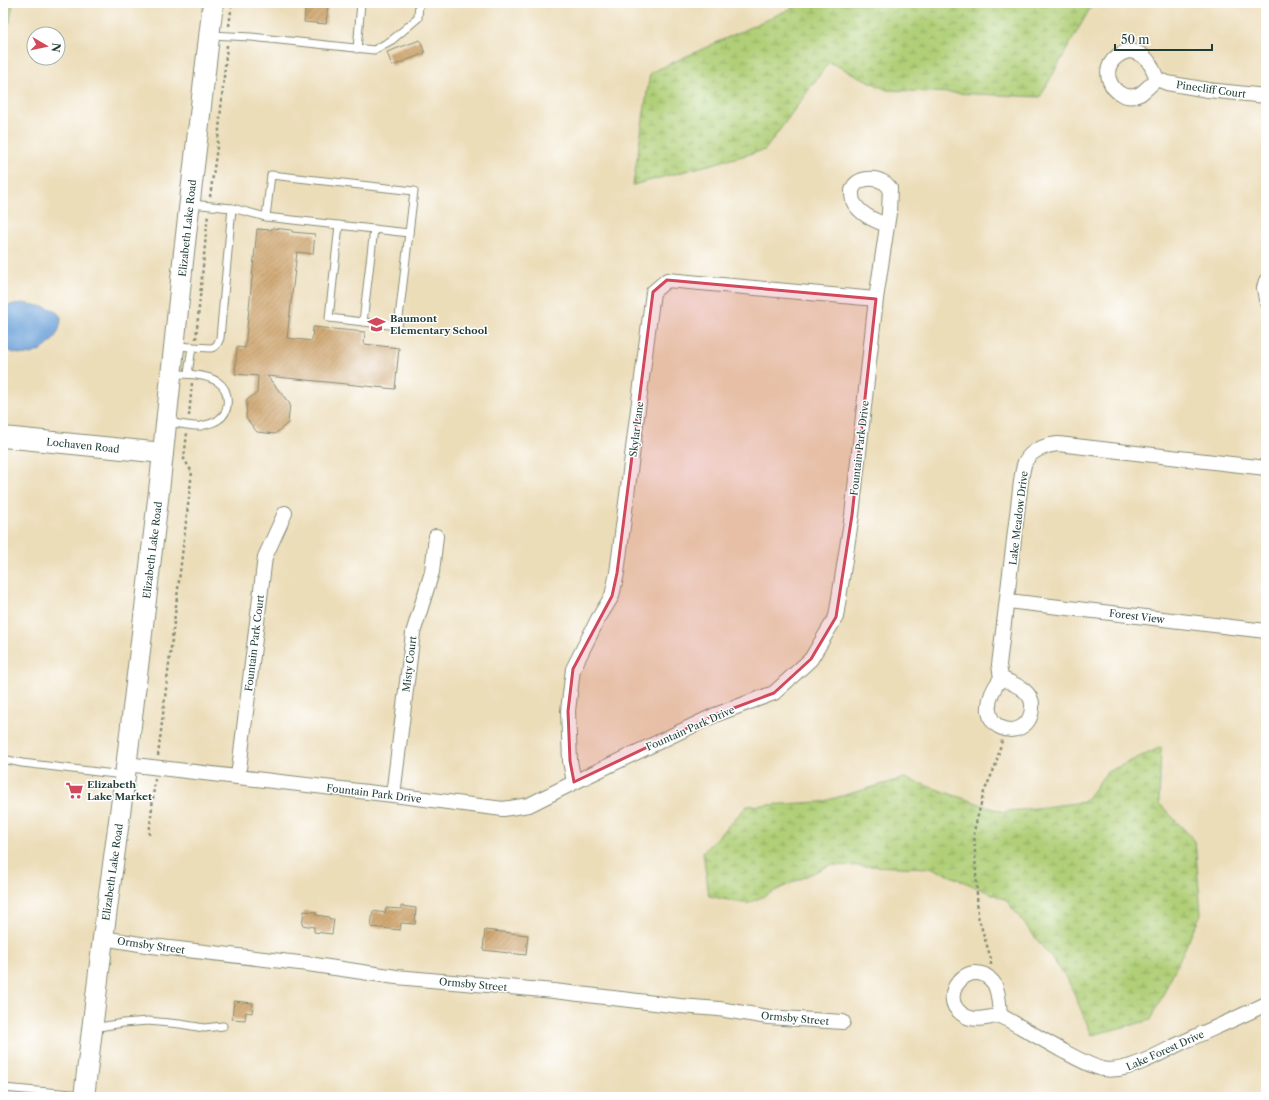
<svg xmlns="http://www.w3.org/2000/svg" width="1269" height="1100" font-family="'Libre Caslon Text',serif">
  <style>
    .wetland { fill: url(#wetland-marsh); stroke: #688656 }
    .water { fill: #6ba0d7; stroke: #456e86 }
    .building { fill: url(#building-hatch) }
    .lines { fill: none; stroke-linecap: round; stroke-linejoin: round }
    .lane-casing { stroke: #868d76; stroke-width: 9 }
    .street-casing { stroke: #868d76; stroke-width: 16 }
    .secondary-casing { stroke: #868d76; stroke-width: 22 }
    .path { stroke: #868d76; stroke-width: 2.5; stroke-dasharray: 3 3; stroke-linecap: butt }
    .lane { stroke: #fff; stroke-width: 7 }
    .street { stroke: #fff; stroke-width: 14 }
    .secondary { stroke: #fff; stroke-width: 20 }
    .marked { fill: #d1495b; fill-opacity: 0.2; stroke: #d1495b; stroke-width: 3; stroke-linejoin: round }
    .labels { text-anchor: middle; stroke-width: 3; stroke-linejoin: round; paint-order: stroke }
    .street-label { font-size: 10px; fill: #1f3d34; stroke: #fff }
    .poi-label { font-size: 10px; font-weight: bold; fill: #1f3d34; stroke: #fff; text-anchor: start }
  </style>
  <defs>
    <pattern id="wetland-marsh" width="20" height="14" patternUnits="userSpaceOnUse"><rect width="20" height="14" fill="#b0cf77"/><path d="M1 5h8M5 5V1M11 12h8M15 12V8" fill="none" stroke="#8fa962"/></pattern>
    <pattern id="building-hatch" width="6" height="6" patternUnits="userSpaceOnUse"><rect width="6" height="6" fill="#cb9e62"/><path d="M-1 1l2-2M0 6l6-6M5 7l2-2" fill="none" stroke="#a48252"/></pattern>
  </defs>
  <rect width="100%" height="100%" fill="#fff"/>
  <filter id="ink" filterUnits="userSpaceOnUse"><feTurbulence type="fractalNoise" baseFrequency=".025" numOctaves="2"/><feDisplacementMap in="SourceGraphic" scale="8" xChannelSelector="R" yChannelSelector="G"/><feConvolveMatrix kernelMatrix="1 2 1 2 8 2 1 2 1" color-interpolation-filters="sRGB"/></filter>
  <filter id="wash" filterUnits="userSpaceOnUse"><feTurbulence type="fractalNoise" baseFrequency=".012" numOctaves="4" result="noise"/><feDisplacementMap in="SourceGraphic" scale="16" xChannelSelector="R" yChannelSelector="G"/><feGaussianBlur stdDeviation="0.9" result="paint"/><feColorMatrix in="noise" values="0 0 0 0 0 0 0 0 0 0 0 0 0 0 0 0 0 1.4 0 .05"/><feComposite in="paint" operator="in"/></filter>
  <g filter="url(#wash)">
    <rect width="100%" height="100%" fill="#ecddb9"/>
    <g class="wetland">
      <path d="M3,3h10l-3,18 -7,14z"/>
      <path d="M803,3h290l-53,94 -153,-7 -58,-28 -64,88 -132,35 17,-112z"/>
      <path d="M1161,747l-2,56 36,38 6,73 -50,106 -59,15 -25,-57 -61,-78 -74,-32 -102,-3 -83,39 -38,-8 -6,-44 44,-46 74,-4 83,-24 99,34 81,-10 23,-30z"/>
    </g>
    <path class="water" d="M22,303l18,3 15,4 6,7c0,18 -13,33 -31,37 -9,2 -19,-2 -27,-5v-43z"/>
    <g id="blocks">
      <g class="building">
        <path d="M306,3h22l-2,21 -22,-2z"/>
        <path d="M420,40l5,13 -33,13 -5,-14z"/>
        <path d="M272,228l20,2v2l23,2 -2,20 -16,-2 -10,86 25,3 1,-14 52,5 -1,12 35,4 -4,41 -128,-13 23,28 -2,19 -13,11 -18,-2 -11,-14 1,-18 10,-7 1,-17 -23,-2 2,-27 8,1 12,-119 14,1z"/>
        <path d="M401,906l15,2 -1,16 -14,-1 -1,7 -29,-3 2,-16 12,2 1,-5 15,1z"/>
        <path d="M304,911l12,1v3l13,2v2h5l-2,15 -18,-2v-5l-12,-2z"/>
        <path d="M485,930l43,5 -2,20 -43,-5z"/>
        <path d="M234,1001l19,2 -1,10 -6,-1 -1,8 -13,-1z"/>
      </g>
    </g>
  </g>
  <g filter="url(#ink)">
    <use href="#blocks" fill-opacity="0" stroke="#868d76" stroke-width="1"/>
    <g class="lines">
      <defs>
        <g id="lane">
          <path d="M210,35l41,2 123,13 18,-10 26,-22 1,-15"/>
          <path d="M357,49l4,-46"/>
          <path d="M232,208l34,9 143,16"/>
          <path d="M266,217l5,-42 143,16 -16,135 -69,-8 10,-93"/>
          <path d="M363,322l11,-93"/>
          <path d="M174,346l37,2c6,-1 7,-5 9,-10l12,-130 -41,-4"/>
          <path d="M188,374l4,-27"/>
          <path d="M167,422c9,1 25,5 34,4 4,-1 13,-3 17,-6 13,-8 12,-30 0,-38 -12,-8 -31,-8 -45,-8"/>
          <path d="M3,759l19,4 101,12"/>
          <path d="M93,1028l30,-5 25,-2 32,3 24,4 19,-2"/>
          <path d="M3,1088l80,7"/>
        </g>
        <g id="street">
          <path d="M1129,51c18,2 22,13 28,28 -6,5 -11,11 -17,15 -27,13 -50,-33 -11,-43z"/>
          <path d="M1157,79l10,4 41,7 58,6"/>
          <path d="M1266,281l-2,7 2,12"/>
          <path d="M1008,601l258,30"/>
          <path d="M1001,678c13,6 33,13 31,30 -3,40 -70,22 -31,-30l-2,-13 22,-184c1,-6 2,-14 4,-19 6,-12 21,-17 33,-18l208,24"/>
          <path d="M126,764l267,31 110,14 26,-4 56,-28 130,-62 59,-22 37,-34 25,-42 16,-102 24,-216 13,-86 1,-25c-2,-2 -4,-5 -7,-6 -10,-6 -28,-4 -31,9 0,4 0,9 2,12 7,12 21,18 33,22"/>
          <path d="M238,777l27,-220 20,-44"/>
          <path d="M574,782l-4,-21 -2,-50 5,-42 25,-50 14,-23 5,-23 36,-281 14,-12 209,19"/>
          <path d="M393,795l20,-162 19,-61 4,-36"/>
          <path d="M103,938l49,8 156,18 88,13 158,14 126,15 39,3 49,8 75,5"/>
          <path d="M1000,1015c-1,-10 -1,-27 -8,-34 -22,-25 -56,15 -30,33 14,11 33,-1 41,3 20,11 40,23 60,34 13,7 25,14 39,18 5,1 15,1 21,-1 18,-3 41,-17 58,-25 28,-13 57,-25 85,-39"/>
        </g>
        <g id="secondary">
          <path d="M3,437l160,16"/>
          <path d="M84,1097l19,-159 21,-154 35,-293 25,-239 29,-249"/>
        </g>
      </defs>
      <use href="#lane" class="lane-casing"/>
      <use href="#street" class="street-casing"/>
      <use href="#secondary" class="secondary-casing"/>
      <g class="path">
        <path d="M229,26l3,-23"/>
        <path d="M210,197l8,-57 9,-95"/>
        <path d="M196,339l12,-125"/>
        <path d="M189,416l3,-33"/>
        <path d="M158,756l34,-284 -8,-13 3,-26"/>
        <path d="M149,835l6,-56"/>
        <path d="M991,965v-6l-13,-43 -4,-85 10,-39 11,-25 7,-27"/>
      </g>
      <use href="#lane" class="lane"/>
      <use href="#street" class="street"/>
      <use href="#secondary" class="secondary"/>
    </g>
  </g>
  <path class="marked" d="M667,280l209,19 -24,216 -16,102 -25,42 -37,34 -59,22 -141,67 -4,-21 -2,-50 5,-42 39,-73 5,-23 36,-281z"/>
  <defs>
    <symbol id="school-bare" viewBox="-9 -9 18 18"><path d="M0-5L7-2L0 1L-7-2ZM-4 1L0 2.5L4 1V4Q0 6-4 4Z" fill="#d1495b" stroke="#fff" stroke-width="2.5" paint-order="stroke"/></symbol>
    <symbol id="supermarket-bare" viewBox="-9 -9 18 18"><path d="M-6-5.5h2.5l.6 2H6L4.5 2H-2.5L-4.4-4H-6ZM-1.5 3.2a1.3 1.3 0 1 0 .1 0ZM3 3.2a1.3 1.3 0 1 0 .1 0Z" fill="#d1495b" stroke="#fff" stroke-width="2.5" paint-order="stroke"/></symbol>
  </defs>
  <g fill-rule="evenodd">
    <use href="#school-bare" x="364" y="312" width="25" height="25"/>
    <use href="#supermarket-bare" x="62" y="778" width="25" height="25"/>
  </g>
  <g class="labels">
    <g class="street-label">
      <text transform="translate(1211 89) rotate(8)" y="4">Pinecliff Court</text>
      <text transform="translate(187 228) rotate(-84)" y="4">Elizabeth Lake Road</text>
      <text transform="translate(636 429) rotate(-83)" y="4">Skylar Lane</text>
      <text transform="translate(83 445) rotate(6)" y="4">Lochaven Road</text>
      <text transform="translate(859 448) rotate(-83)" y="4">Fountain Park Drive</text>
      <text transform="translate(1018 518) rotate(-83)" y="4">Lake Meadow Drive</text>
      <text transform="translate(152 550) rotate(-83)" y="4">Elizabeth Lake Road</text>
      <text transform="translate(1137 616) rotate(7)" y="4">Forest View</text>
      <text transform="translate(254 643) rotate(-83)" y="4">Fountain Park Court</text>
      <text transform="translate(409 664) rotate(-83)" y="4">Misty Court</text>
      <text transform="translate(690 728) rotate(-24)" y="4">Fountain Park Drive</text>
      <text transform="translate(374 793) rotate(7)" y="4">Fountain Park Drive</text>
      <text transform="translate(112 872) rotate(-82)" y="4">Elizabeth Lake Road</text>
      <text transform="translate(151 945) rotate(8)" y="4">Ormsby Street</text>
      <text transform="translate(473 984) rotate(5)" y="4">Ormsby Street</text>
      <text transform="translate(795 1018) rotate(5)" y="4">Ormsby Street</text>
      <text transform="translate(1165 1050) rotate(-24)" y="4">Lake Forest Drive</text>
    </g>
    <g class="poi-label">
      <text x="390" y="322">Baumont<tspan x="390" dy="12">Elementary School</tspan></text>
      <text x="87" y="788">Elizabeth<tspan x="87" dy="12">Lake Market</tspan></text>
    </g>
  </g>
  <rect width="1269" height="1100" fill="none" stroke="#fff" stroke-width="16"/>
  <g transform="translate(46 46) rotate(99)"><circle r="19" fill="#ffffff" stroke="#a5b1ae"/>
  <path d="M0-3L7 15L0 10L-7 15Z" fill="#d1495b"/>
  <text y="-6" font-size="11" font-weight="bold" text-anchor="middle" fill="#1f3d34">N</text>
  </g>
  <path d="M1115 44v6h97v-6" fill="none" stroke="#1f3d34" stroke-width="2"/>
  <text x="1121" y="44" font-size="12" fill="#1f3d34" stroke="#ffffff" stroke-width="3" paint-order="stroke">50 m</text>
</svg>
